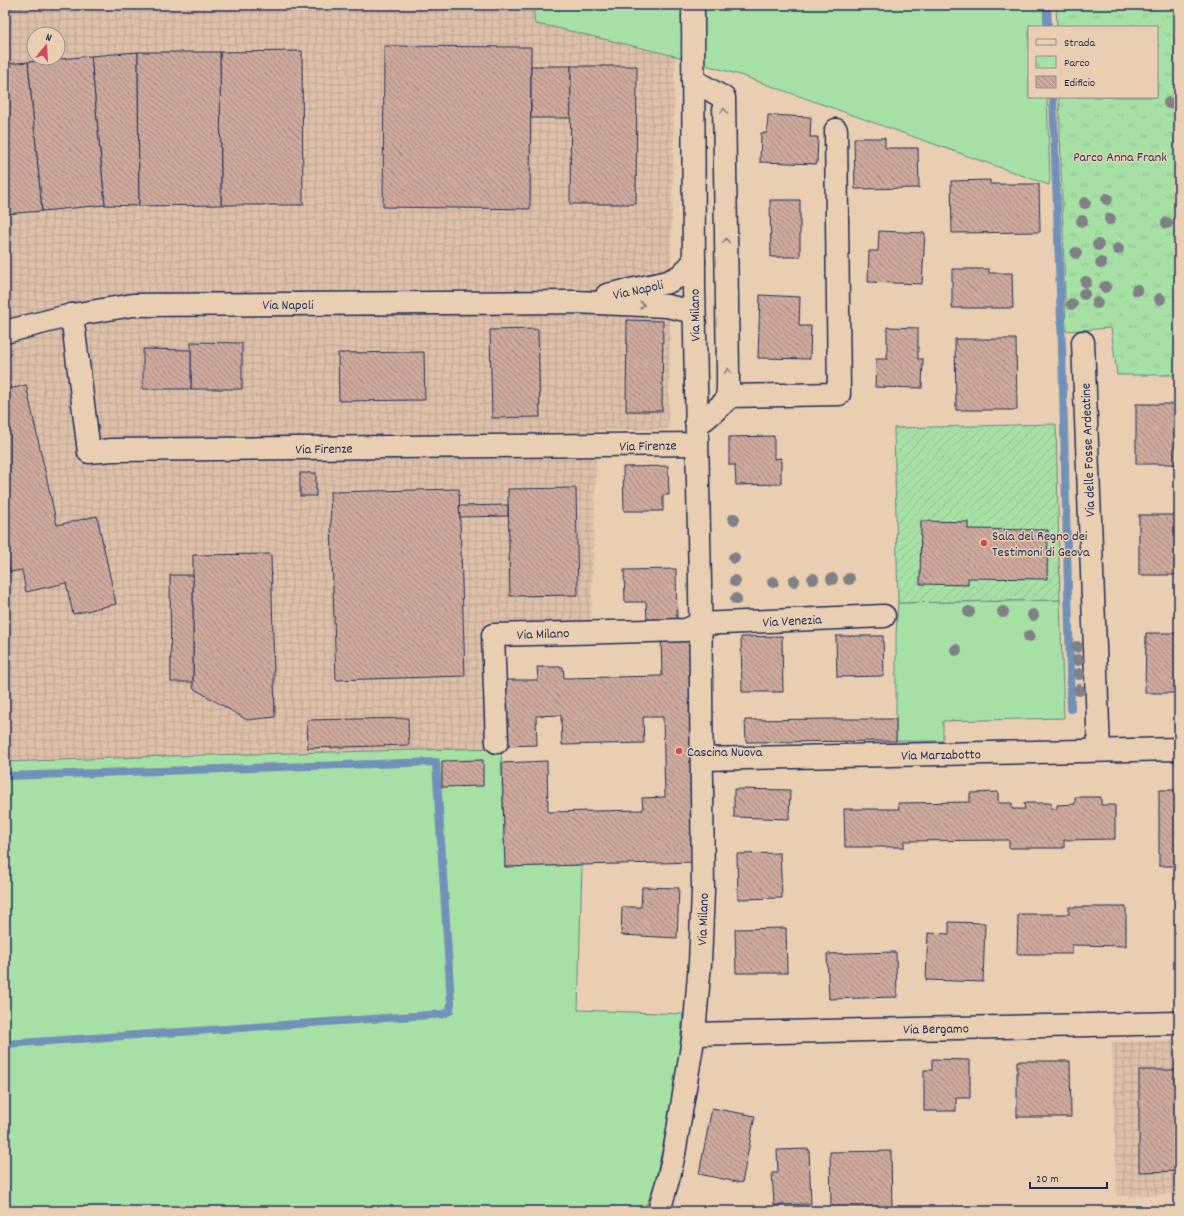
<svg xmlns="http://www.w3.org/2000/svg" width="1184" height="1216" font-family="Dekko,sans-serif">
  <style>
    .industrial { fill: url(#industrial-grid); fill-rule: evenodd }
    .grass { fill: #a7e0a5; stroke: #618882 }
    .park { fill: url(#park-tufts); stroke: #618882 }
    .garden { fill: url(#garden-furrows); stroke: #618882 }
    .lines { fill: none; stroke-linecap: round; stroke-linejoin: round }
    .stream { stroke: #7191b9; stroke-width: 8 }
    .building { fill: url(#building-back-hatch); stroke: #1b2f5e }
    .minor-casing { stroke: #1b2f5e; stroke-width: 25 }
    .minor { stroke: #eaceb1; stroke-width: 22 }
    .tree { fill: #808087 }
    .oneway { stroke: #827e88 }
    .poi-dot { fill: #d1495b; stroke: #eaceb1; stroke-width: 1.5 }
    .labels { text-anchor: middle; stroke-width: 3; stroke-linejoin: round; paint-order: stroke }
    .park-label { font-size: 14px; fill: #294165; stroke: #eaceb1 }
    .street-label { font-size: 14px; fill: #1b2f5e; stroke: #eaceb1 }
    .poi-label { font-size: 14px; fill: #1b2f5e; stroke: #eaceb1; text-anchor: start }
  </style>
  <defs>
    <pattern id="industrial-grid" width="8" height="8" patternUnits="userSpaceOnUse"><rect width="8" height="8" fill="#dec0a9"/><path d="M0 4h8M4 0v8" fill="none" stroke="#bea594"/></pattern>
    <pattern id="park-tufts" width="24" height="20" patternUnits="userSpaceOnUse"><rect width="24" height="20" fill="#a7e0a5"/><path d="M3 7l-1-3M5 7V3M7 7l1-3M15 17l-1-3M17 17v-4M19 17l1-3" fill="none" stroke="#8fc090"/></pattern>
    <pattern id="garden-furrows" width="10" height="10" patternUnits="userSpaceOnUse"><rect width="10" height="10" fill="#a7e0a5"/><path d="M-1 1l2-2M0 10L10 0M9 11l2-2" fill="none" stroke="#8fc090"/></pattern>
    <pattern id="building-back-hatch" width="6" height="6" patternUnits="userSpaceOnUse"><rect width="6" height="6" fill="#cea99c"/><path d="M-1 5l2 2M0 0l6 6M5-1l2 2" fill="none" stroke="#a68a82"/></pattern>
  </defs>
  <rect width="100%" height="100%" fill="#eaceb1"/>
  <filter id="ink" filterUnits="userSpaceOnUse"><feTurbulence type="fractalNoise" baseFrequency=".025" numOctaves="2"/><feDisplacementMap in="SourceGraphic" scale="8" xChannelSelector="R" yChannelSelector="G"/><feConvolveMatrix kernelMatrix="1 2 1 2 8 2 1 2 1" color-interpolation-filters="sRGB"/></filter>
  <g filter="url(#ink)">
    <g class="industrial">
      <path d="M5,5h528l2,19 18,3 122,29 -7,373 -71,2 -6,194 -105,3 7,120 -488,15zM34,34h24v24h-24z"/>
      <path d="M1179,1040v154l-62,2 -5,-154z"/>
    </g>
    <g class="grass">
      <path d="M533,5h510l1,22h-15v70h18l3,82 -1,6 -309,-110 -65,-19 -122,-29 -18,-3z"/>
      <path d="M1060,600l4,118 -121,3v20h-47v-107l2,-31z"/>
      <path d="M501,748l4,119 77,-2 -4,145 105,4 -5,48 -12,69 -11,52 -11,28h-639v-449l163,-6z"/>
    </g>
    <path class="park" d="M1056,5h123v370h-62l-6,-47 -45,3 -7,-234h98v-70h-100z"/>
    <path class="garden" d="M1056,424l4,176 -162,3 -4,-175z"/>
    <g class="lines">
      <g class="stream">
        <path d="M1047,5l1,22"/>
        <path d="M1053,97l9,251 9,361"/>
        <path d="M5,776l431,-14 15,240 -1,9 -6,3 -439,30"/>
      </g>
    </g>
    <g class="building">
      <path d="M5,5h66l-66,3z"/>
      <path d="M384,46l147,1 -1,162 -147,-2z"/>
      <path d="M302,51l1,154h-82l-1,-153z"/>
      <path d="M138,52l1,154 -34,-1 -14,-149z"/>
      <path d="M138,52h82l1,153 -82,1z"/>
      <path d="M91,56l14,149 -63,6 -14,-149z"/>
      <path d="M28,62l14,149 -37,3v-150z"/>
      <rect x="531" y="66" width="40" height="52"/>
      <path d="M571,66h66l-1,138h-66z"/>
      <path d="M768,115l43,2 -1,20h8l-1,27 -57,-2 1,-29h6z"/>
      <path d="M854,138h31v10h33l1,40 -64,1z"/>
      <path d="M990,180v4h49l1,48 -88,1 -1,-52z"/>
      <path d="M770,200h30v57h-29z"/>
      <path d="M879,231l46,2 -3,51 -54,-2 1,-31h9z"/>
      <path d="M952,269h37v4h23l1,35h-61z"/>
      <path d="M760,295l40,2 -1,29h12l-1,33 -52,-1z"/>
      <path d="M627,320l36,1 -1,90h-36z"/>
      <path d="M887,327l31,1v31h5l-1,29 -47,-1 1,-28h11z"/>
      <path d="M538,329l2,88 -48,1 -2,-88z"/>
      <path d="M955,339h61l1,71h-61z"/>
      <path d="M191,342l51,1v46h-51z"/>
      <path d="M143,349l48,1v39h-48z"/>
      <path d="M424,352l1,48 -86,1 -1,-48z"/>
      <path d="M26,385l31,140 40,-9 19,88 -43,10 -7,-31 -40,9 -4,-22 -12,2 -3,-15h-2v-167z"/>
      <rect x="1136" y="404" width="41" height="60"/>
      <path d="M774,436v23l7,-1v26l-45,1 -1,-20h-6v-28z"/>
      <path d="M668,466l1,29h-6v16h-39l-1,-44z"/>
      <rect x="300" y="473" width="16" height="23"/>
      <path d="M576,488l2,107 -68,1 -2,-107z"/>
      <path d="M459,489l6,187 -129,4 -6,-188z"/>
      <path d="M508,505v11l-48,1 -1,-11z"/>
      <rect x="1139" y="515" width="40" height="60"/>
      <path d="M921,521l47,1v7l80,1 -1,49 -79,-1v7l-48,-1z"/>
      <path d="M271,554l4,163 -28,3 -54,-32v-133z"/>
      <path d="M676,569l1,50 -30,1 -1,-18h-21l-1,-32z"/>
      <path d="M170,575h23v107h-22z"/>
      <path d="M1146,633h33v60h-34z"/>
      <path d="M693,636l4,226 -192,5 -3,-104 45,-2 1,51 95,-2 -1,-12 23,-1 -2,-80h-20l1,26 -82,2 -1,-30 -25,1 1,29 -33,1 -2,-66h36l-1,-13h26l1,11 98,-2 -1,-39z"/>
      <path d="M782,636l1,56h-41l-1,-55z"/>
      <path d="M836,636h47l1,40 -47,1z"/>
      <path d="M408,718l1,27 -101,3 -1,-28z"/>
      <path d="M832,719h64v22l-150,1 -1,-22z"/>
      <path d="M483,760v26l-41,1v-26z"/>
      <path d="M734,789l56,1 -1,29 -55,-2z"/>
      <rect x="1159" y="790" width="20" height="76"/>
      <path d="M998,792v11h14v6h13l-1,-6h27v6h6v-4l18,-1v-7h26v8h14v34l-51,1v8h-55v-8l-105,1v6h-59l-1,-38h55l-1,-6 72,-1v-9z"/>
      <path d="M780,853l2,45 -44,1 -1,-45z"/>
      <path d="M642,887l37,1 -2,50 -56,-3 1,-28h19z"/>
      <path d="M1069,907h57v39l-54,-1v9h-55l1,-40h51z"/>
      <path d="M949,922l36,1 -2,59 -57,-2 2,-47 21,1z"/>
      <path d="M786,928l1,45h-51l-1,-44z"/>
      <path d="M896,952l1,45 -68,2 -2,-45z"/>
      <path d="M932,1059l38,1v38h-14v13h-32v-41h8z"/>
      <path d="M1017,1061h53l1,56h-54z"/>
      <path d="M1139,1070h40v101l-40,1z"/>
      <path d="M712,1108l43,8 -13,67 -43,-9z"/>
      <path d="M809,1149l2,55 -37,1 -2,-32h6l-1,-23z"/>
      <path d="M891,1151l1,57 -61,1 -1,-57z"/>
    </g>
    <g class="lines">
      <defs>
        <g id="minor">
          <path d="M693,80l31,18 4,273v19l-2,11 -21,18 -9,2"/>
          <path d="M607,295l61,-13 12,-6 14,-14"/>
          <path d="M72,315l17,137 23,-2 584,-6"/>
          <path d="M5,332l67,-17 61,-10 442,-3 92,4 27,6"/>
          <path d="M1083,342l16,408"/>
          <path d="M728,396l111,-2 -3,-264"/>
          <path d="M497,742l-4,-107 193,-5 13,-6 185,-8"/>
          <path d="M702,759l477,-10"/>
          <path d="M694,1034l485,-11"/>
          <path d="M659,1211l10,-35 5,-22 20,-120 6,-71 3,-72 -3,-307 -6,-298 -1,-281"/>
        </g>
      </defs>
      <use href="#minor" class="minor-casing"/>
      <use href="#minor" class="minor"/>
    </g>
    <g class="tree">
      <circle cx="1169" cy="103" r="6"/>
      <circle cx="1107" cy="199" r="6"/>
      <circle cx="1085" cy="203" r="6"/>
      <circle cx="1110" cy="219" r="6"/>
      <circle cx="1082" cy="221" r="6"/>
      <circle cx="1167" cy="223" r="6"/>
      <circle cx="1098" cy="245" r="6"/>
      <circle cx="1118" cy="249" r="6"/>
      <circle cx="1076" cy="253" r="6"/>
      <circle cx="1101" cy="263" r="6"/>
      <circle cx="1086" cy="282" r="6"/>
      <circle cx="1105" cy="287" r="6"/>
      <circle cx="1137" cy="290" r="6"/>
      <circle cx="1084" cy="294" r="6"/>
      <circle cx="1160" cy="299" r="6"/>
      <circle cx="1097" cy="303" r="6"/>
      <circle cx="1072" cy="304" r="6"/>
      <circle cx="734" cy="519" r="6"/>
      <circle cx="734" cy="558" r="6"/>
      <circle cx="813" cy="579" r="6"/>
      <circle cx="832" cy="579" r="6"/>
      <circle cx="849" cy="579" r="6"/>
      <circle cx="735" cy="581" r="6"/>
      <circle cx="794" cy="581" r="6"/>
      <circle cx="773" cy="582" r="6"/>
      <circle cx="736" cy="599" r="6"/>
      <circle cx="969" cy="612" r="6"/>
      <circle cx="1003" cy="612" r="6"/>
      <circle cx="1033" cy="615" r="6"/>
      <circle cx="1029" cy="636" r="6"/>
      <circle cx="1077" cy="647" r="6"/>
      <circle cx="956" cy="650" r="6"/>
      <circle cx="1078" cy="660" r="6"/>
      <circle cx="1079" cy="674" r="6"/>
      <circle cx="1079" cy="690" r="6"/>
    </g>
    <defs><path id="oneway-chevron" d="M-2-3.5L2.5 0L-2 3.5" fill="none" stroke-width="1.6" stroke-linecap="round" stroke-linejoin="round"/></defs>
    <g class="oneway">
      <use href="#oneway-chevron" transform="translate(724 111) rotate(-91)"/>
      <use href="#oneway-chevron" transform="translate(726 241) rotate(-91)"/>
      <use href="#oneway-chevron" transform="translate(642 305) rotate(3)"/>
      <use href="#oneway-chevron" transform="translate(728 371) rotate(-91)"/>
    </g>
  </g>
  <g class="poi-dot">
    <circle cx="984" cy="543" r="4"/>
    <circle cx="679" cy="751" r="4"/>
  </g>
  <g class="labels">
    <g class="park-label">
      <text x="1120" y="161">Parco Anna Frank</text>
    </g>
    <g class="street-label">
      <text transform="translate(638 289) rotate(-12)" y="5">Via Napoli</text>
      <text x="288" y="309">Via Napoli</text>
      <text transform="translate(694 315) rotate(-91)" y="5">Via Milano</text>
      <text transform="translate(648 445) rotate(-1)" y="5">Via Firenze</text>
      <text transform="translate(324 448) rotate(-1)" y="5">Via Firenze</text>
      <text transform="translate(1087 450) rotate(-92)" y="5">Via delle Fosse Ardeatine</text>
      <text transform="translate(792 620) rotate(-3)" y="5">Via Venezia</text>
      <text transform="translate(543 633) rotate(-2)" y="5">Via Milano</text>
      <text transform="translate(941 754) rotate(-1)" y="5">Via Marzabotto</text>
      <text transform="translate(702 919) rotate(-88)" y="5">Via Milano</text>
      <text transform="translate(936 1028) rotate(-1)" y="5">Via Bergamo</text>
    </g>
    <g class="poi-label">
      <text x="992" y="540">Sala del Regno dei<tspan x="992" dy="16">Testimoni di Geova</tspan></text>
      <text x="687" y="756">Cascina Nuova</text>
    </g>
  </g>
  <rect width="1184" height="1216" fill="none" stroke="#eaceb1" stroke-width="20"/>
  <rect x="10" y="10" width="1164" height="1196" fill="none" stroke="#1b2f5e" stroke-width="1.5" filter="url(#ink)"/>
  <rect x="1028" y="26" width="130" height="72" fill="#eaceb1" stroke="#978e90"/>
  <rect x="1036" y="39" width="20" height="6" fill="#eaceb1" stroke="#978e90"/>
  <text x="1064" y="46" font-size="12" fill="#1b2f5e">Strada</text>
  <rect x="1036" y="56" width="20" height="12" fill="url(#park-tufts)" stroke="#978e90"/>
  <text x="1064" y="66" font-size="12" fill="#1b2f5e">Parco</text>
  <rect x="1036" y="76" width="20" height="12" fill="url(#building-back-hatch)" stroke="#978e90"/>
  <text x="1064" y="86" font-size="12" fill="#1b2f5e">Edificio</text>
  <g transform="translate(46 46) rotate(18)"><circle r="19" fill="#eaceb1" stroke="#978e90"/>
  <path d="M0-3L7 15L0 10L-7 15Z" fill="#d1495b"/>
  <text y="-6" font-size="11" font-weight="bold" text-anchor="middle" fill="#1b2f5e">N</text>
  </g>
  <path d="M1030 1182v6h77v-6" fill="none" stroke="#1b2f5e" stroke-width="2"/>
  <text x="1036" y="1182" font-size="12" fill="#1b2f5e" stroke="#eaceb1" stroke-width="3" paint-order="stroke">20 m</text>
</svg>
